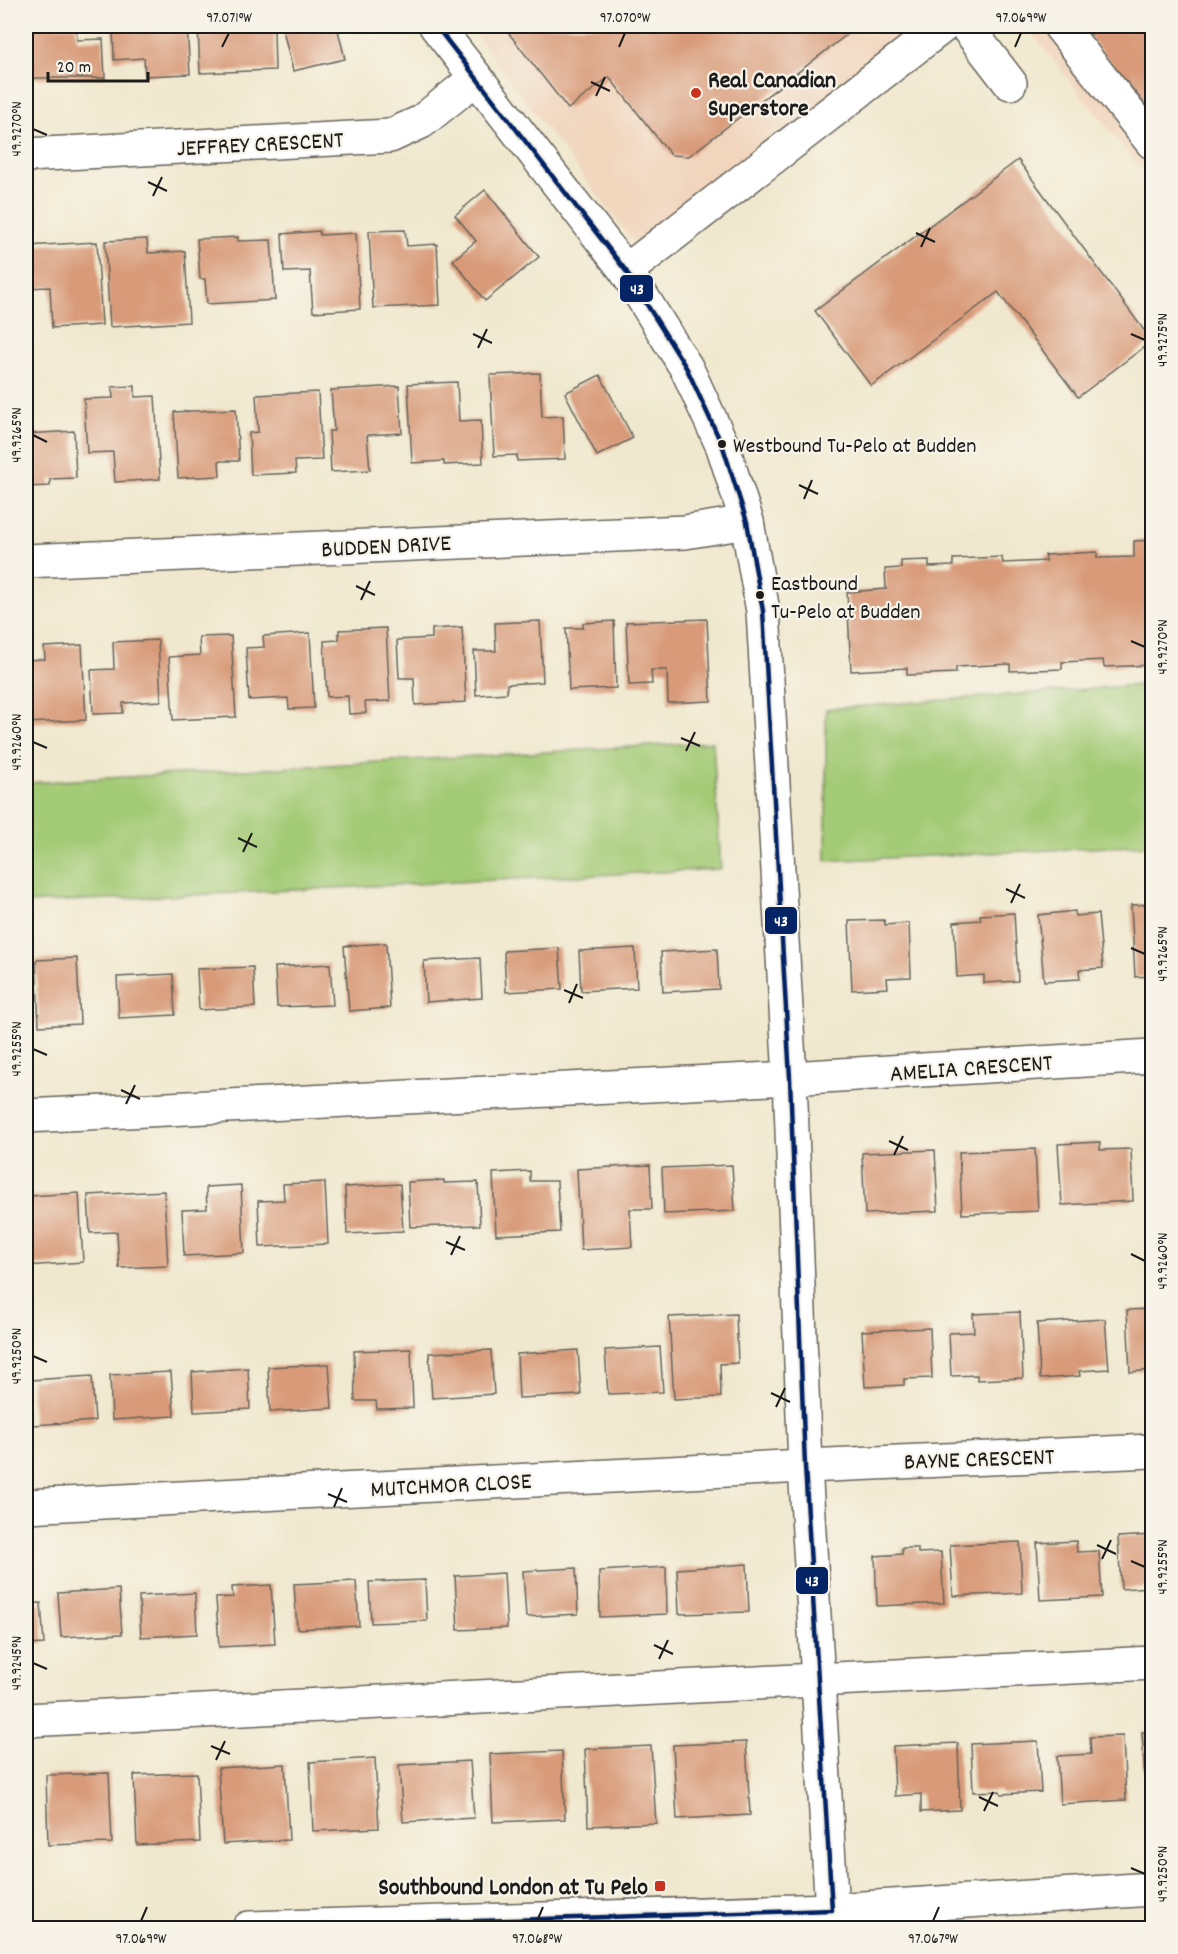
<svg xmlns="http://www.w3.org/2000/svg" width="1178" height="1954" font-family="Dekko,sans-serif">
  <style>
    .built { fill: #f1d5bd }
    .green { fill: #a3ca75; stroke: #607348; stroke-width: 1.5 }
    .building { fill: #d89a78 }
    .lines { fill: none; stroke-linecap: round; stroke-linejoin: round }
    .minor-casing { stroke: #66635a; stroke-width: 36 }
    .minor { stroke: #fff; stroke-width: 33 }
    .bus-1-casing { stroke: #f7f3e8; stroke-width: 9 }
    .bus-1 { stroke: #052465; stroke-width: 4.5 }
    .ticks { fill: none; stroke: #1c1c1c; stroke-width: 2 }
    .poi-dot { fill: #c8321e; stroke: #f7f3e8; stroke-width: 2 }
    .bus-dot { fill: #1c1c1c; stroke: #f7f3e8; stroke-width: 2 }
    .labels { text-anchor: middle; stroke-width: 4.5; stroke-linejoin: round; paint-order: stroke }
    .bus-label { font-size: 22px; fill: #1c1c1c; stroke: #f7f3e8; text-anchor: start }
    .poi-label { font-size: 24px; font-weight: bold; fill: #1c1c1c; stroke: #f7f3e8; text-anchor: start }
    .street-label { font-size: 24px; fill: #1c1c1c; stroke: #f7f3e8 }
    .line-badge { stroke: #f7f3e8; stroke-width: 2 }
    .badge-label { font-size: 16px; text-anchor: middle; font-weight: bold; fill: #fff }
    .neatline { fill: none; stroke: #1c1c1c; stroke-width: 2 }
    .ticks-label { font-size: 15px; text-anchor: middle; fill: #1c1c1c }
  </style>
  <rect width="100%" height="100%" fill="#f7f3e8"/>
  <filter id="ink" filterUnits="userSpaceOnUse"><feTurbulence type="fractalNoise" baseFrequency=".0167" numOctaves="2"/><feDisplacementMap in="SourceGraphic" scale="12" xChannelSelector="R" yChannelSelector="G"/><feConvolveMatrix kernelMatrix="1 2 1 2 8 2 1 2 1" color-interpolation-filters="sRGB"/></filter>
  <filter id="wash" filterUnits="userSpaceOnUse"><feTurbulence type="fractalNoise" baseFrequency=".008" numOctaves="4" result="noise"/><feDisplacementMap in="SourceGraphic" scale="24" xChannelSelector="R" yChannelSelector="G"/><feGaussianBlur stdDeviation="1.35" result="paint"/><feColorMatrix in="noise" values="0 0 0 0 0 0 0 0 0 0 0 0 0 0 0 0 0 1.4 0 .05"/><feComposite in="paint" operator="in"/></filter>
  <g filter="url(#wash)">
    <rect width="100%" height="100%" fill="#f0e8ce"/>
    <g class="built">
      <path d="M469,26h472l-291,238z"/>
      <path d="M1026,26h126v157z"/>
    </g>
    <g class="green">
      <path d="M1152,684v161l-326,16v-152z"/>
      <path d="M713,742l8,127 -695,34v-120z"/>
    </g>
    <g id="blocks">
      <g class="building">
        <path d="M29,26h47l1,14 26,-1 2,39h-74z"/>
        <path d="M123,26h64l3,48 -45,2 -1,-18 -30,2 -1,-32 10,-1z"/>
        <path d="M198,26h57v5l19,-1 1,40 -75,3z"/>
        <path d="M282,26h55l8,33 -52,12z"/>
        <path d="M503,26h355l-169,130 -18,-1 -62,-78 -41,32z"/>
        <path d="M1102,26h50v87l-63,-77z"/>
        <path d="M1018,160l134,181 -74,56 -80,-105 -127,94 -56,-75z"/>
        <path d="M485,190l54,67 -54,44 -32,-41 23,-19 -21,-26z"/>
        <path d="M405,230l2,16 30,-2 3,61 -67,3 -4,-77z"/>
        <path d="M319,231l1,4 36,-2 4,76 -47,3 -3,-41 -26,1 -2,-38z"/>
        <path d="M238,237v4l33,-1 4,60 -68,4 -2,-25h-5l-3,-40z"/>
        <path d="M147,239l1,14 37,-2 4,71 -79,5 -5,-86z"/>
        <path d="M97,242l5,83 -50,3 -2,-41 -24,1v-42z"/>
        <path d="M540,373l2,44 21,-1 2,43 -48,2v-6l-23,1 -4,-81z"/>
        <path d="M600,375l33,63 -36,18 -32,-63z"/>
        <path d="M457,382l2,39 22,-1 2,43 -39,2v-4l-32,2 -4,-79z"/>
        <path d="M135,386v11l20,-1 5,83 -45,3 -2,-30 -26,1 -3,-54 29,-1 -1,-11z"/>
        <path d="M399,386l3,47 -35,2 3,35 -39,2 -2,-41h5l-3,-41z"/>
        <path d="M318,392l4,68 -27,1 1,12 -45,2 -2,-42 9,-1 -2,-37z"/>
        <path d="M236,409l3,52h-20l1,15 -42,2 -4,-66z"/>
        <path d="M74,431l2,47 -26,1v7l-24,1v-53z"/>
        <path d="M1152,540v125l-48,2 -1,-7 -41,2v7l-52,2v-7l-54,3v6l-49,2v-7l-56,3 -4,-79 39,-3 -1,-20 16,-1v-7l28,-1v7l24,-1v-7l49,-2 1,6 43,-2 -1,-6 52,-3v6l37,-1v-16z"/>
        <path d="M707,619l4,82 -43,2 -1,-33h-16l1,14 -23,1 -3,-63z"/>
        <path d="M540,621l3,61 -36,2v9l-31,2 -2,-44h22l-1,-28z"/>
        <path d="M614,621l2,67 -47,2 -3,-62h17v-5z"/>
        <path d="M462,627l4,75 -51,3 -1,-27h-15l-2,-38 35,-2v-9z"/>
        <path d="M386,628l4,73 -25,1 1,11 -17,1 -1,-18 -21,1 -3,-56 15,-1v-10z"/>
        <path d="M310,633l4,75 -25,1 -1,-11 -39,2 -3,-52 18,-1 -1,-11z"/>
        <path d="M231,636l5,81 -63,3 -4,-63 31,-2 -1,-18z"/>
        <path d="M158,640l3,61 -38,2v10l-30,1 -2,-44 23,-1 -1,-27z"/>
        <path d="M82,645l4,75 -60,3v-63l19,-1 -1,-12z"/>
        <path d="M1152,904v72l-17,1 -4,-72z"/>
        <path d="M1075,911v5l23,-2 5,54 -24,2 1,9 -36,2 -6,-66z"/>
        <path d="M1014,913l4,68 -34,2v-8l-27,2 -3,-55 27,-2 -1,-5z"/>
        <path d="M884,920l1,5 24,-2 2,54 -24,1 1,10 -36,2 -3,-69z"/>
        <path d="M386,943l4,65 -41,3 -5,-65z"/>
        <path d="M559,948l3,41 -56,3 -2,-41z"/>
        <path d="M635,948l2,40 -56,3 -2,-40z"/>
        <path d="M717,949l2,40 -56,3 -2,-40z"/>
        <path d="M77,958l3,66 -41,2 -3,-66z"/>
        <path d="M480,958l2,40 -56,4 -2,-41z"/>
        <path d="M330,964l3,41 -56,2 -2,-40z"/>
        <path d="M253,967l2,40 -56,3 -2,-41z"/>
        <path d="M173,974l2,41 -56,3 -2,-41z"/>
        <path d="M1100,1142v8l31,-1 2,52 -71,4 -4,-61z"/>
        <path d="M1035,1149l3,62 -76,3 -3,-62z"/>
        <path d="M935,1150l3,61 -73,3 -3,-61z"/>
        <path d="M650,1165l2,44h-22l2,38 -51,3 -4,-81z"/>
        <path d="M732,1165l3,46 -71,3 -2,-46z"/>
        <path d="M530,1171v10h27l3,51 -64,3 -3,-62z"/>
        <path d="M444,1180v3l34,-1 2,43 -70,2 -2,-45z"/>
        <path d="M325,1182l3,62 -68,3 -2,-46 26,-1 -1,-16z"/>
        <path d="M400,1184l3,47 -56,3 -2,-47z"/>
        <path d="M241,1185l3,68 -60,3 -2,-46 25,-1 -1,-22z"/>
        <path d="M164,1191l4,75 -49,2 -2,-36 -27,1 -2,-38z"/>
        <path d="M79,1193l4,69 -57,4v-40l5,-1 -2,-29z"/>
        <path d="M1152,1309v61l-22,2 -3,-62z"/>
        <path d="M1020,1312l3,66 -46,2v-5l-26,1 -2,-43 25,-1 -1,-18z"/>
        <path d="M736,1314l2,49 -18,1 1,33 -47,2 -5,-82z"/>
        <path d="M1105,1319l4,50 -30,2 1,5 -40,3 -3,-56z"/>
        <path d="M930,1328l2,50 -28,1v6l-39,2 -3,-56z"/>
        <path d="M660,1347l3,45 -55,2 -3,-44z"/>
        <path d="M411,1349l2,59 -36,1 -1,-8h-21l-1,-50z"/>
        <path d="M491,1350l3,44 -62,4 -3,-45z"/>
        <path d="M578,1350l3,45 -62,3 -2,-44z"/>
        <path d="M329,1364l3,44 -62,4 -2,-45z"/>
        <path d="M248,1368l2,41 -56,3 -2,-40z"/>
        <path d="M171,1372l3,44 -62,4 -2,-45z"/>
        <path d="M92,1376l3,45 -62,4 -2,-45z"/>
        <path d="M1152,1535v52l-31,2 -3,-52z"/>
        <path d="M1076,1541l1,11 22,-1 3,46 -62,3 -3,-57z"/>
        <path d="M1020,1542l2,51 -69,3 -3,-51z"/>
        <path d="M902,1548h16v5l23,-1 3,51 -67,3 -2,-50 27,-2z"/>
        <path d="M747,1564l2,48 -70,2 -2,-45z"/>
        <path d="M666,1567l1,47 -67,3 -1,-46z"/>
        <path d="M576,1568l2,46 -52,3 -3,-46z"/>
        <path d="M504,1573l3,55 -49,2 -3,-54z"/>
        <path d="M425,1580l2,41 -56,2 -2,-41z"/>
        <path d="M356,1581l3,45 -62,3 -3,-45z"/>
        <path d="M271,1585l4,59 -56,3 -3,-49 17,-1 -1,-10z"/>
        <path d="M119,1589l3,45 -61,3 -3,-44z"/>
        <path d="M195,1593l2,41 -56,3 -2,-41z"/>
        <path d="M41,1603l3,41 -18,1v-41z"/>
        <path d="M1142,1732h10v48h-7z"/>
        <path d="M1123,1736l3,64 -66,4 -3,-48 34,-2 -1,-17z"/>
        <path d="M1038,1741l3,51 -40,2 -1,-3 -27,1 -2,-48z"/>
        <path d="M746,1742l4,73 -73,4 -4,-74z"/>
        <path d="M958,1743l2,67 -39,2v-18l-26,2 -2,-50z"/>
        <path d="M651,1746l5,77 -68,3 -3,-77z"/>
        <path d="M562,1751l3,68 -72,3 -3,-68z"/>
        <path d="M375,1758l4,70 -66,3 -3,-69z"/>
        <path d="M470,1761l4,57 -71,4 -4,-57z"/>
        <path d="M285,1764l4,76 -66,4 -5,-76z"/>
        <path d="M109,1773l3,70 -64,2 -2,-70z"/>
        <path d="M197,1773l3,69 -63,3 -3,-70z"/>
      </g>
    </g>
  </g>
  <g filter="url(#ink)">
    <use href="#blocks" fill-opacity="0" stroke="#66635a" stroke-width="1.5"/>
    <g class="lines">
      <defs>
        <g id="minor">
          <path d="M436,26l190,245 61,98 36,78 24,75 16,89 27,467 15,388 28,462"/>
          <path d="M966,26l44,57"/>
          <path d="M1060,26l92,116"/>
          <path d="M26,155l364,-19 31,-14 55,-44"/>
          <path d="M626,271l317,-245"/>
          <path d="M26,561l659,-29 62,-10"/>
          <path d="M26,1116l764,-38 362,-22"/>
          <path d="M26,1506l779,-40 347,-15"/>
          <path d="M26,1720l1126,-57"/>
          <path d="M249,1928l583,-18 320,-21"/>
        </g>
      </defs>
      <use href="#minor" class="minor-casing"/>
      <use href="#minor" class="minor"/>
      <defs>
        <g id="bus-1">
          <path d="M436,26l190,245 61,98 36,78 24,75 16,89 27,467 15,388 27,444"/>
          <path d="M249,1928l583,-18"/>
        </g>
      </defs>
      <use href="#bus-1" class="bus-1-casing"/>
      <use href="#bus-1" class="bus-1"/>
    </g>
  </g>
  <path class="ticks" d="M222,47l7,-14M619,47l6,-14M1015,47l6,-14M591,82l19,9M596,96l9,-19M33,129l14,6M148,182l19,9M153,196l9,-19M916,233l19,9M921,247l9,-19M473,334l19,9M1131,334l14,6M478,348l9,-19M33,435l14,7M799,485l19,9M804,499l8,-19M356,586l19,9M361,600l9,-19M1131,641l14,6M681,738l19,8M33,742l14,6M686,751l9,-19M238,838l19,9M243,852l9,-19M1006,889l19,9M1011,903l9,-19M1131,948l14,6M564,990l19,8M569,1003l8,-19M33,1049l14,6M121,1090l19,9M126,1104l9,-19M889,1141l19,9M894,1155l9,-19M446,1242l19,8M1131,1254l14,7M451,1255l9,-19M33,1356l14,6M771,1393l19,9M776,1407l9,-19M328,1494l19,8M334,1507l8,-19M1097,1545l19,9M1102,1559l9,-19M1131,1561l14,6M654,1645l19,9M659,1659l9,-19M33,1663l14,6M211,1746l19,8M216,1760l9,-19M979,1797l19,9M984,1811l9,-19M1131,1868l14,6M141,1921l6,-14M537,1921l6,-14M933,1921l6,-14"/>
  <g class="poi-dot">
    <circle cx="696" cy="93" r="6"/>
    <rect x="654" y="1880" width="12" height="12" rx="3"/>
  </g>
  <g class="bus-dot">
    <circle cx="722" cy="444" r="5"/>
    <circle cx="760" cy="595" r="5"/>
  </g>
  <g class="labels">
    <g class="bus-label">
      <text x="733" y="452">Westbound Tu-Pelo at Budden</text>
      <text x="771" y="590">Eastbound<tspan x="771" dy="28">Tu-Pelo at Budden</tspan></text>
    </g>
    <g class="poi-label">
      <text x="708" y="87">Real Canadian<tspan x="708" dy="28">Superstore</tspan></text>
      <text x="648" y="1894" text-anchor="end">Southbound London at Tu Pelo</text>
    </g>
    <g class="street-label">
      <text transform="translate(260 143) rotate(-3)" y="8">JEFFREY CRESCENT</text>
      <text transform="translate(386 545) rotate(-3)" y="8">BUDDEN DRIVE</text>
      <text transform="translate(971 1067) rotate(-4)" y="8">AMELIA CRESCENT</text>
      <text transform="translate(979 1458) rotate(-2)" y="8">BAYNE CRESCENT</text>
      <text transform="translate(451 1484) rotate(-3)" y="8">MUTCHMOR CLOSE</text>
    </g>
  </g>
  <g class="line-badge">
    <rect x="619" y="274" width="35" height="29" rx="6" fill="#052465"/>
    <rect x="764" y="906" width="34" height="29" rx="6" fill="#052465"/>
    <rect x="795" y="1566" width="34" height="29" rx="6" fill="#052465"/>
  </g>
  <g class="badge-label">
    <text x="637" y="294">43</text>
    <text x="781" y="926">43</text>
    <text x="812" y="1586">43</text>
  </g>
  <rect width="1178" height="1954" fill="none" stroke="#f7f3e8" stroke-width="66"/>
  <path d="M48 72v9h100v-9" fill="none" stroke="#1c1c1c" stroke-width="3"/>
  <text x="57" y="72" font-size="18" fill="#1c1c1c" stroke="#f7f3e8" stroke-width="4.5" paint-order="stroke">20 m</text>
  <rect x="33" y="33" width="1112" height="1888" class="neatline"/>
  <g class="ticks-label">
    <text x="229" y="22">97.071°W</text>
    <text x="625" y="22">97.070°W</text>
    <text x="1021" y="22">97.069°W</text>
    <text transform="translate(16 129) rotate(-90)" y="5">49.9270°N</text>
    <text transform="translate(1162 340) rotate(-90)" y="5">49.9275°N</text>
    <text transform="translate(16 435) rotate(-90)" y="5">49.9265°N</text>
    <text transform="translate(1162 647) rotate(-90)" y="5">49.9270°N</text>
    <text transform="translate(16 742) rotate(-90)" y="5">49.9260°N</text>
    <text transform="translate(1162 954) rotate(-90)" y="5">49.9265°N</text>
    <text transform="translate(16 1049) rotate(-90)" y="5">49.9255°N</text>
    <text transform="translate(1162 1261) rotate(-90)" y="5">49.9260°N</text>
    <text transform="translate(16 1356) rotate(-90)" y="5">49.9250°N</text>
    <text transform="translate(1162 1567) rotate(-90)" y="5">49.9255°N</text>
    <text transform="translate(16 1663) rotate(-90)" y="5">49.9245°N</text>
    <text transform="translate(1162 1874) rotate(-90)" y="5">49.9250°N</text>
    <text x="141" y="1943">97.069°W</text>
    <text x="537" y="1943">97.068°W</text>
    <text x="933" y="1943">97.067°W</text>
  </g>
</svg>
